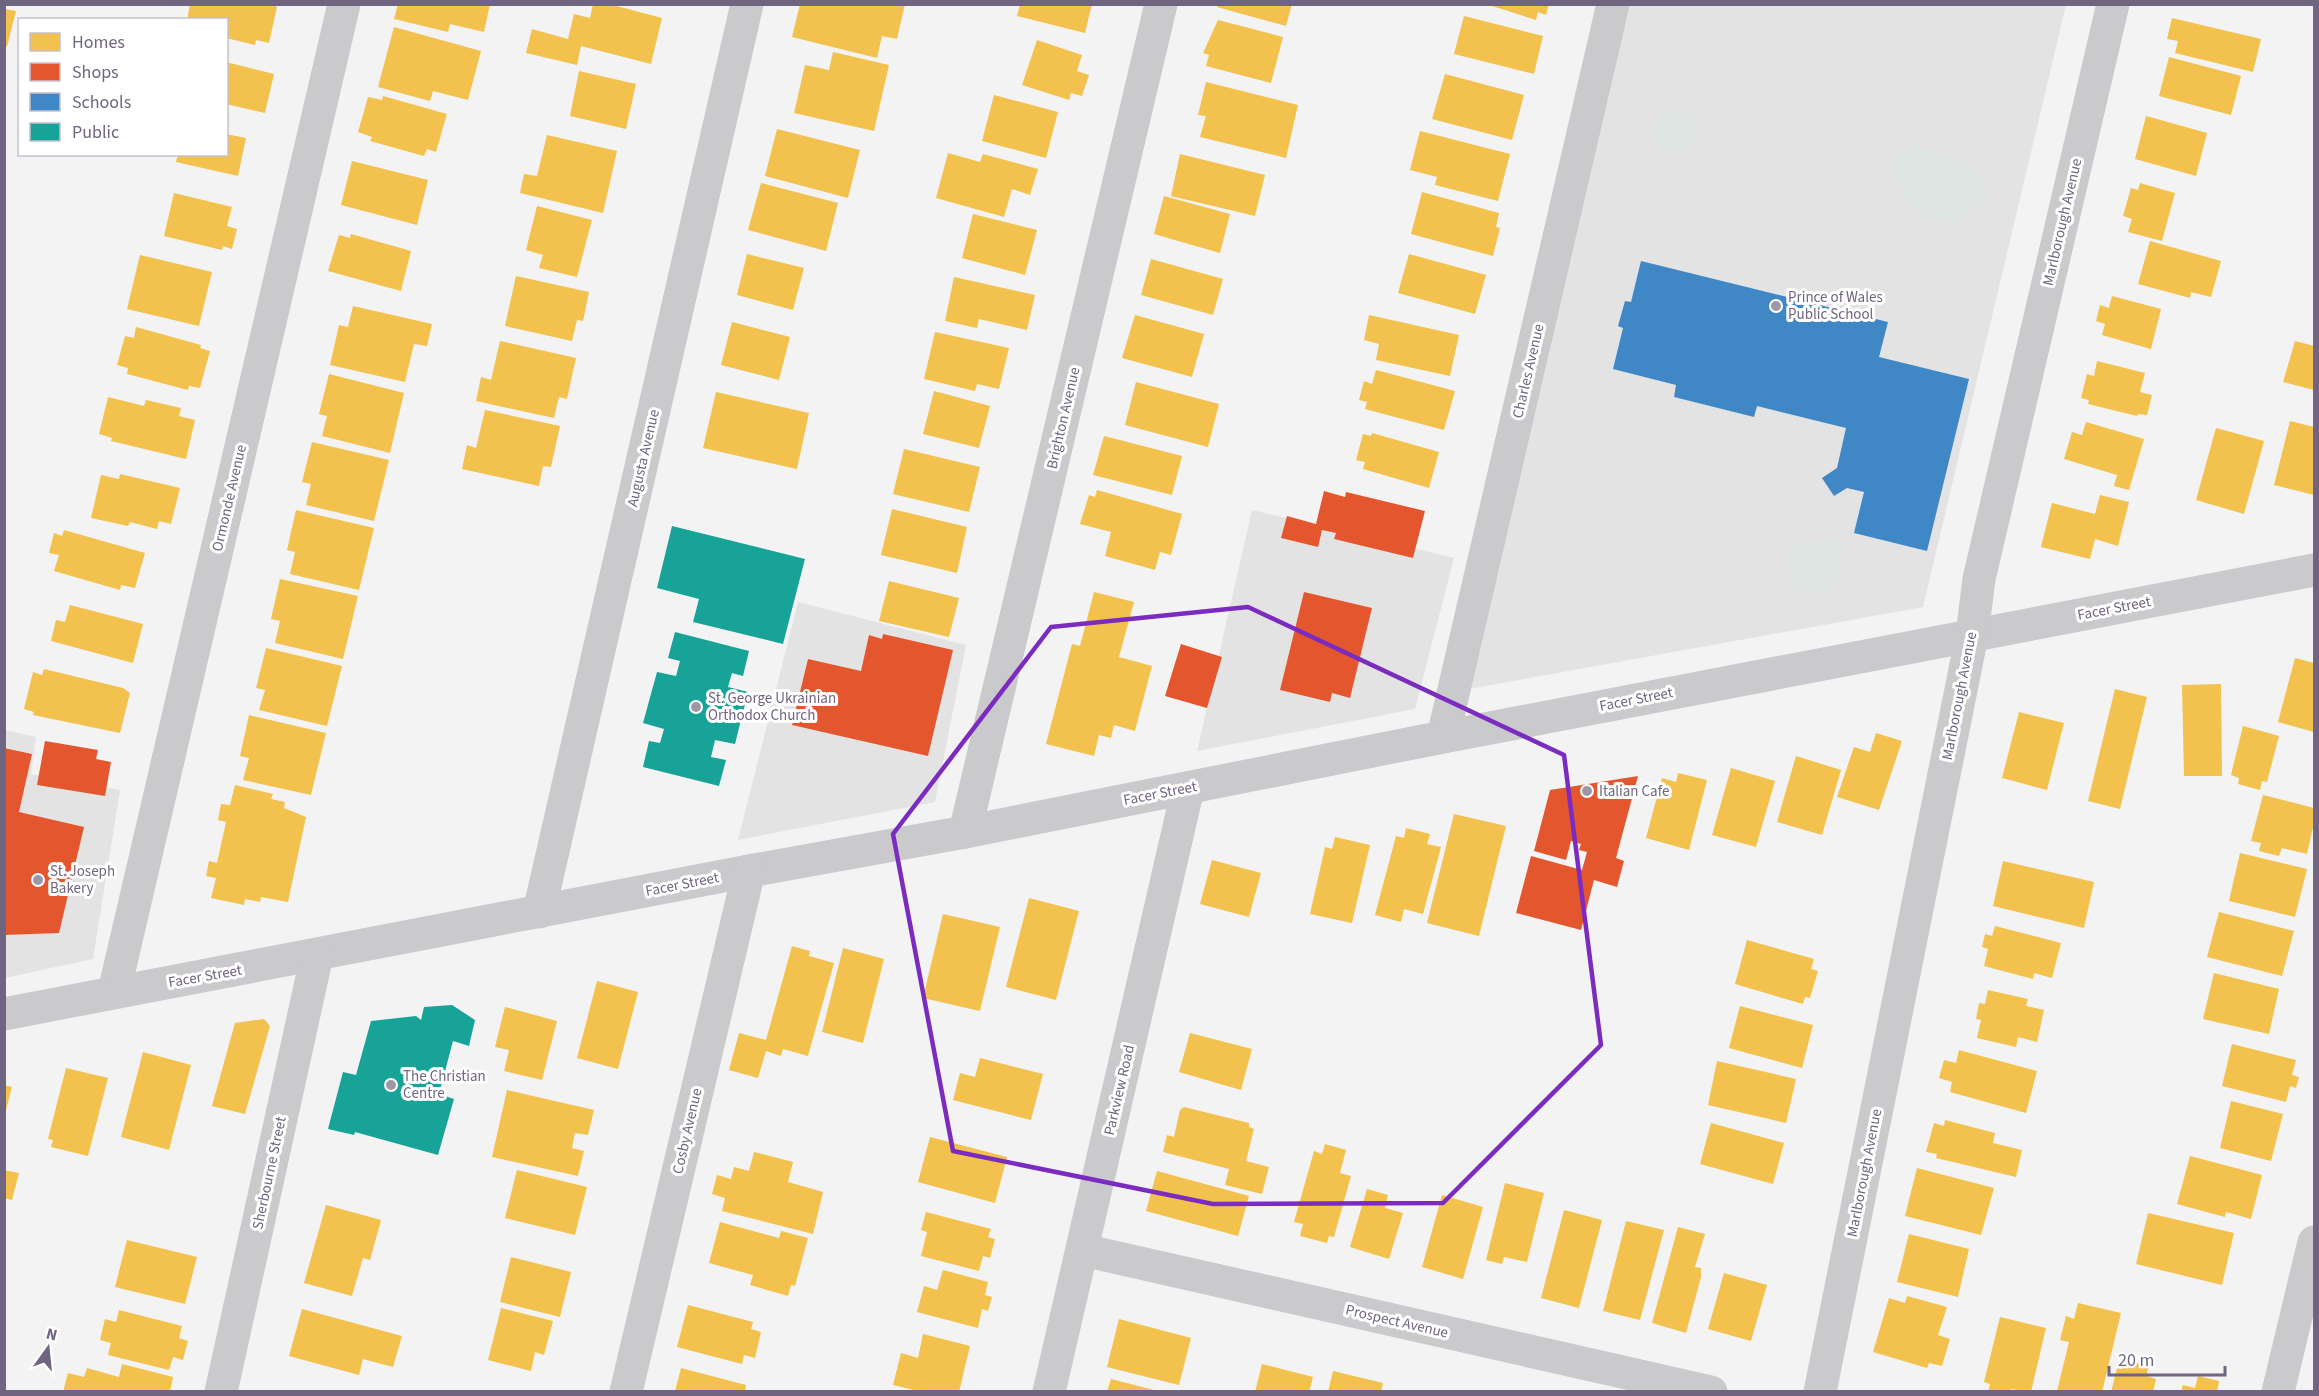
<svg xmlns="http://www.w3.org/2000/svg" width="2319" height="1396" font-family="'Source Sans 3',sans-serif">
  <style>
    .built { fill: #e3e3e4 }
    .green { fill: #dfe5e2 }
    .homes { fill: #f2c14e }
    .shops { fill: #e4572e }
    .schools { fill: #3f88c5 }
    .public { fill: #17a398 }
    .lines { fill: none; stroke-linecap: round; stroke-linejoin: round }
    .minor { stroke: #cac9cc; stroke-width: 33 }
    .marked { fill: none; stroke: #7b2cbf; stroke-width: 4.5; stroke-linejoin: round }
    .poi-dot { fill: #9e97a8; stroke: #fff; stroke-width: 2 }
    .labels { text-anchor: middle; stroke-width: 6; stroke-linejoin: round; paint-order: stroke }
    .street-label { font-size: 15px; fill: #706580; stroke: #fff }
    .poi-label { font-size: 15px; fill: #706580; stroke: #fff; text-anchor: start }
  </style>
  <rect width="100%" height="100%" fill="#f2f3f2"/>
  <g class="built">
    <path d="M1626,5h440l-143,602 -454,82z"/>
    <path d="M1252,510l202,48 -39,151 -218,42z"/>
    <path d="M798,602l168,43 -31,157 -197,38z"/>
    <path d="M5,730l31,7 -5,37 89,16 -27,169 -88,19z"/>
  </g>
  <g class="green">
    <path d="M1668,109l22,4 9,10 -7,22 -14,10 -17,-4 -9,-14 6,-21z"/>
    <path d="M1915,142l64,30 11,23 -33,29 -40,-13 -13,-15 -12,-26 3,-11z"/>
    <path d="M1834,539l10,6 -3,29 -14,16 -30,4 -8,-18 -2,-26 8,-5z"/>
  </g>
  <g class="homes">
    <path d="M190,4h78l9,3 -8,36 -13,-3 -1,5 -29,-7v-18h-39z"/>
    <path d="M398,4h92l-6,28 -34,-8 -2,8 -54,-13z"/>
    <path d="M593,4h16l53,14 -11,46 -70,-18 -4,19 -51,-12 6,-24 36,10 6,-25 16,4z"/>
    <path d="M800,4h105l-8,35 -15,-3 -5,22 -85,-21z"/>
    <path d="M1020,4h72l-7,29 -68,-17z"/>
    <path d="M1218,4h74l-6,22 -69,-19z"/>
    <path d="M1486,4h63l-3,11 -8,-3 -2,8z"/>
    <path d="M5,9l11,2 -9,36 -2,-1z"/>
    <path d="M1464,16l79,20 -9,38 -80,-20z"/>
    <path d="M2172,18l89,21 -8,33 -78,-19 3,-12 -11,-2z"/>
    <path d="M1218,20l65,17 -12,46 -65,-17 3,-11 -6,-2z"/>
    <path d="M394,27l87,24 -13,49 -35,-9 -3,10 -52,-14z"/>
    <path d="M1037,40l45,15 -5,16 12,4 -7,21 -11,-3 -2,7 -47,-15z"/>
    <path d="M833,52l56,13 -15,66 -80,-18 11,-48 24,5z"/>
    <path d="M2169,57l72,19 -10,39 -72,-19z"/>
    <path d="M226,62l48,12 -9,39 -39,-9z"/>
    <path d="M579,71l57,13 -10,45 -56,-13z"/>
    <path d="M1445,74l79,21 -12,45 -80,-21z"/>
    <path d="M1206,82l92,23 -12,53 -86,-21 6,-21 -8,-1z"/>
    <path d="M994,95l64,17 -12,46 -64,-17z"/>
    <path d="M383,96l64,18 -11,38 -9,-3 -3,7 -54,-15 2,-4 -14,-5 10,-35 14,3z"/>
    <path d="M2146,116l61,17 -11,43 -61,-17z"/>
    <path d="M777,129l83,21 -12,48 -83,-22z"/>
    <path d="M1420,131l90,23 -12,47 -63,-16 2,-8 -27,-7z"/>
    <path d="M226,134l20,4 -8,38 -62,-14 2,-8h48z"/>
    <path d="M547,135l70,16 -14,62 -83,-20 4,-19 13,2z"/>
    <path d="M948,153l32,9 3,-8 55,15 -8,26 -18,-6 -8,28 -68,-19z"/>
    <path d="M1180,154l85,21 -10,41 -84,-20z"/>
    <path d="M352,161l76,19 -11,45 -76,-20z"/>
    <path d="M761,183l77,20 -12,48 -78,-21z"/>
    <path d="M2140,183l35,10 -13,48 -34,-9 4,-13 -9,-3 8,-28 7,2z"/>
    <path d="M1422,192l77,21 -3,14 4,1 -7,28 -82,-22z"/>
    <path d="M174,193l58,14 -5,19 10,3 -5,20 -9,-3 -1,4 -58,-14z"/>
    <path d="M1164,196l66,18 -10,39 -66,-19z"/>
    <path d="M537,206l55,14 -15,57 -38,-9 4,-13 -17,-5z"/>
    <path d="M973,214l64,16 -12,45 -63,-17z"/>
    <path d="M351,234l60,17 -10,40 -73,-20 11,-36 11,3z"/>
    <path d="M2150,241l71,20 -10,36 -20,-5 -1,6 -52,-14z"/>
    <path d="M747,254l57,14 -11,42 -56,-15z"/>
    <path d="M1409,254l77,21 -11,39 -77,-21z"/>
    <path d="M140,255l72,17 -13,54 -72,-17z"/>
    <path d="M1151,259l72,20 -10,36 -72,-20z"/>
    <path d="M516,276l73,16 -6,29 -6,-1 -5,21 -67,-15z"/>
    <path d="M954,277l81,18 -8,35 -48,-11 -2,9 -32,-7z"/>
    <path d="M2112,296l49,13 -10,40 -49,-14 3,-11 -9,-3 4,-16 9,3z"/>
    <path d="M353,306l79,18 -5,22 -13,-2 -9,38 -75,-17 9,-40 9,2z"/>
    <path d="M1135,315l69,19 -12,43 -70,-19z"/>
    <path d="M1369,315l90,20 -9,41 -74,-16 3,-16 -15,-4z"/>
    <path d="M732,322l58,15 -11,43 -58,-15z"/>
    <path d="M136,327l65,18 -1,3 10,3 -10,37 -11,-2 -1,4 -61,-16 1,-6 -11,-3 8,-29 9,2z"/>
    <path d="M935,332l74,16 -10,41 -22,-5 -2,7 -51,-12z"/>
    <path d="M500,341l76,17 -9,41 -8,-2 -5,21 -78,-17 5,-24 10,3z"/>
    <path d="M2295,341l19,5v44l-31,-8z"/>
    <path d="M2097,361l48,12 -5,19 12,3 -5,20 -9,-1 -1,2 -49,-12 1,-4 -8,-2 6,-24 7,2z"/>
    <path d="M1376,370l79,21 -11,39 -79,-21 2,-7 -8,-2 5,-19 8,3z"/>
    <path d="M329,374l75,19 -14,60 -68,-17 5,-20 -8,-2z"/>
    <path d="M1136,382l83,22 -11,43 -83,-22z"/>
    <path d="M934,391l56,15 -11,42 -56,-14z"/>
    <path d="M716,392l93,21 -12,56 -94,-21z"/>
    <path d="M108,397l36,9 2,-6 35,8 -2,8 16,4 -9,39 -75,-18 1,-3 -13,-4z"/>
    <path d="M485,410l75,16 -9,41 -8,-1 -4,20 -77,-17 5,-24 9,3z"/>
    <path d="M2290,421l24,6v68l-40,-10z"/>
    <path d="M2086,422l58,17 -15,51 -15,-4 3,-11 -53,-16 8,-27 10,3z"/>
    <path d="M2216,428l48,13 -20,73 -48,-14z"/>
    <path d="M1372,433l67,19 -10,36 -66,-19 2,-7 -9,-2 7,-26 8,2z"/>
    <path d="M1104,436l78,20 -10,39 -79,-20z"/>
    <path d="M312,442l77,18 -15,61 -68,-16 5,-21 -9,-2z"/>
    <path d="M904,449l76,18 -11,45 -76,-18z"/>
    <path d="M120,474l60,14 -9,36 -12,-3 -2,8 -27,-7 -2,4 -37,-8 10,-43 18,4z"/>
    <path d="M1097,490l85,24 -11,41 -11,-3 -5,18 -50,-14 6,-24 -31,-8 9,-29 6,2z"/>
    <path d="M2100,495l29,7 -11,44 -23,-7 -5,20 -49,-12 11,-44 43,11z"/>
    <path d="M892,509l75,18 -10,46 -76,-18z"/>
    <path d="M296,510l78,18 -15,62 -69,-16 5,-22 -8,-2z"/>
    <path d="M64,530l81,23 -10,35 -14,-3 -1,5 -66,-19 5,-16 -10,-2 5,-20 8,3z"/>
    <path d="M280,579l78,17 -15,63 -68,-16 5,-22 -9,-2z"/>
    <path d="M889,581l70,17 -10,39 -70,-16z"/>
    <path d="M1094,592l40,10 -15,55 33,9 -17,65 -21,-6 -3,13 -12,-3 -5,21 -48,-12 26,-100 8,2z"/>
    <path d="M70,605l73,19 -10,39 -82,-22 5,-21 9,2z"/>
    <path d="M266,648l76,18 -15,60 -68,-16 6,-20 -9,-2z"/>
    <path d="M2295,658l19,5v69l-36,-10z"/>
    <path d="M44,669l79,19 7,5 -10,40 -87,-18 1,-3 -10,-3 9,-37 9,3z"/>
    <path d="M2221,684l1,92h-38l-2,-91z"/>
    <path d="M2115,689l32,8 -27,112 -32,-8z"/>
    <path d="M2019,712l45,11 -17,67 -45,-12z"/>
    <path d="M249,715l77,18 -15,62 -68,-15 6,-22 -9,-2z"/>
    <path d="M2243,726l36,10 -12,46 -5,-1 -2,9 -22,-6 1,-6 -8,-3z"/>
    <path d="M1876,733l26,8 -23,69 -42,-13 17,-50 16,5z"/>
    <path d="M1796,756l45,14 -19,65 -45,-13z"/>
    <path d="M1731,768l44,13 -19,66 -44,-12z"/>
    <path d="M1678,773l29,7 -18,70 -43,-12 16,-60 14,4z"/>
    <path d="M235,785l38,9 -2,5 14,3 -1,6 22,9 -18,85 -27,-5 -1,5 -15,-3 -1,6 -33,-7 5,-20 -10,-2 3,-15 8,2 9,-41 -8,-2 3,-16 9,1z"/>
    <path d="M2263,795l51,13v15l-7,31 -25,-6 -3,8 -20,-5 2,-8 -10,-2z"/>
    <path d="M1454,814l52,12 -27,110 -52,-13z"/>
    <path d="M1406,828l24,6 -3,10 14,3 -18,67 -19,-5 -3,13 -26,-7 21,-79 8,2z"/>
    <path d="M1335,837l35,8 -18,78 -42,-9 15,-67 7,2z"/>
    <path d="M2240,853l67,16 -12,48 -66,-16z"/>
    <path d="M1212,860l49,13 -12,44 -49,-13z"/>
    <path d="M2003,861l91,21 -10,46 -91,-22z"/>
    <path d="M1029,898l50,13 -23,89 -50,-13z"/>
    <path d="M2219,912l75,19 -12,45 -75,-19z"/>
    <path d="M943,914l57,13 -20,84 -57,-13z"/>
    <path d="M1995,926l66,17 -9,35 -18,-5 -1,6 -49,-13 4,-17 -6,-2 3,-13 7,2z"/>
    <path d="M1747,940l67,19 -3,10 7,2 -8,27 -5,-1 -2,7 -68,-20z"/>
    <path d="M792,946l18,5 -1,5 25,7 -26,93 -25,-7 -2,7 -15,-5 -8,27 -29,-8 10,-37 27,7z"/>
    <path d="M843,948l41,11 -21,84 -41,-11z"/>
    <path d="M2214,973l65,16 -10,45 -66,-15z"/>
    <path d="M597,981l41,11 -20,77 -41,-11z"/>
    <path d="M1988,990l40,9 -2,7 18,4 -7,32 -19,-5 -2,10 -39,-9 4,-18 -5,-1 3,-16 6,1z"/>
    <path d="M1740,1006l73,19 -11,43 -73,-20z"/>
    <path d="M505,1007l52,14 -15,59 -38,-9 5,-21 -14,-3z"/>
    <path d="M264,1019l6,7 -25,88 -33,-8 23,-83z"/>
    <path d="M1190,1033l62,16 -11,41 -62,-18z"/>
    <path d="M2232,1044l64,16 -4,15 7,2 -3,11 -6,-2 -4,16 -64,-16z"/>
    <path d="M1959,1050l78,21 -11,42 -76,-21 2,-10 -13,-4 5,-18 12,3z"/>
    <path d="M143,1052l48,13 -22,85 -48,-13z"/>
    <path d="M980,1058l63,16 -12,46 -78,-20 7,-27 15,4z"/>
    <path d="M1717,1061l79,18 -10,44 -78,-18z"/>
    <path d="M66,1068l42,10 -20,78 -37,-9 2,-7 -5,-1z"/>
    <path d="M4,1085l8,2 -7,27h-1z"/>
    <path d="M507,1090l87,20 -6,25 -13,-2 -3,15 12,3 -6,25 -86,-19z"/>
    <path d="M2231,1101l52,13 -12,47 -51,-13z"/>
    <path d="M1184,1107l65,16v4l5,2 -8,32 23,6 -7,27 -37,-9 4,-16 -66,-17 4,-17 7,2 6,-27z"/>
    <path d="M1945,1120l50,13 -2,10 29,7 -6,27 -80,-19 1,-4 -11,-2 8,-29 10,3z"/>
    <path d="M1711,1123l73,20 -11,41 -73,-20z"/>
    <path d="M930,1137l77,20 -12,46 -77,-21z"/>
    <path d="M1325,1144l21,6 -6,23 11,3 -17,61 -5,-1 -2,7 -27,-7 3,-12 -9,-2 20,-71 8,3z"/>
    <path d="M754,1152l39,10 -5,20 35,10 -10,42 -91,-23 3,-13 -13,-4 5,-19 14,4 3,-12 15,4z"/>
    <path d="M2190,1156l72,19 -11,44 -25,-7 -1,5 -48,-13z"/>
    <path d="M1917,1168l77,20 -13,47 -76,-19z"/>
    <path d="M4,1170l15,3 -7,27 -8,-2z"/>
    <path d="M517,1170l70,17 -12,48 -70,-17z"/>
    <path d="M1157,1171l92,25 -11,40 -92,-25z"/>
    <path d="M1505,1183l39,10 -17,69 -23,-5 -2,7 -16,-4z"/>
    <path d="M1367,1189l21,6 -3,13 18,5 -14,46 -39,-12z"/>
    <path d="M1442,1195l41,12 -20,72 -41,-12z"/>
    <path d="M326,1205l55,15 -11,40 -7,-2 -11,38 -48,-13z"/>
    <path d="M1564,1210l38,10 -23,88 -38,-10z"/>
    <path d="M926,1212l65,17 -3,8 7,2 -5,19 -7,-2 -4,15 -58,-15 6,-24 -6,-2z"/>
    <path d="M2148,1213l86,20 -12,52 -86,-21z"/>
    <path d="M1626,1221l38,9 -24,90 -37,-9z"/>
    <path d="M720,1222l59,16 2,-7 27,7 -13,48 -4,-1 -3,11 -38,-11 3,-10 -44,-12z"/>
    <path d="M1678,1227l27,7 -10,33 6,1v9l-15,56 -34,-10z"/>
    <path d="M1909,1234l60,15 -11,48 -61,-15z"/>
    <path d="M127,1240l70,17 -12,47 -70,-17z"/>
    <path d="M511,1257l60,15 -11,45 -60,-15z"/>
    <path d="M943,1270l45,12 -3,13 7,2 -4,14 -6,-2 -4,19 -61,-16 7,-26 13,4z"/>
    <path d="M1724,1273l43,12 -16,56 -43,-12z"/>
    <path d="M1907,1296l40,11 -9,28 12,4 -8,27 -13,-3 -2,5 -54,-16 16,-54 16,5z"/>
    <path d="M2078,1303l43,10 -19,79 -45,-1 12,-49 -9,-2 6,-24 8,3z"/>
    <path d="M688,1305l65,17 -2,7 10,3 -6,26 -11,-3 -2,9 -65,-17z"/>
    <path d="M501,1308l52,13 -9,34 -9,-3 -4,19 -43,-11z"/>
    <path d="M302,1309l100,27 -9,31 -30,-8 -4,16 -70,-19z"/>
    <path d="M119,1310l63,16 -3,12 9,3 -5,19 -10,-3 -4,13 -61,-15 3,-12 -11,-3 5,-21 11,3z"/>
    <path d="M2000,1317l46,11 -15,64 -20,-3 -1,3h-22l2,-8 -6,-2z"/>
    <path d="M1119,1319l72,19 -12,47 -72,-18z"/>
    <path d="M923,1334l47,12 -11,46h-37l-29,-7 8,-32 17,5z"/>
    <path d="M2125,1360l24,6 -3,10 10,3 -3,13h-42l6,-24 5,1z"/>
    <path d="M122,1364l51,13 -3,15h-107l5,-19 16,4 3,-9 32,9z"/>
    <path d="M1262,1364l51,13 -4,15h-54z"/>
    <path d="M681,1368l65,17 -1,7h-70z"/>
    <path d="M1333,1371l50,12 -2,9h-53z"/>
    <path d="M2198,1376l21,5 -2,11h-36l2,-7 12,3z"/>
    <path d="M1111,1379l47,12 -1,1h-50z"/>
  </g>
  <g class="shops">
    <path d="M1324,491l21,6 1,-5 79,19 -12,47 -79,-19 2,-6 -14,-3 -4,17 -37,-9 6,-22 29,8z"/>
    <path d="M1304,592l68,16 -22,90 -18,-5 -2,9 -50,-12z"/>
    <path d="M883,634l70,16 -25,106 -136,-31 16,-66 53,12 8,-36 13,4z"/>
    <path d="M1181,644l41,13 -15,51 -42,-12z"/>
    <path d="M45,741l53,9 -2,9 15,3 -6,34 -68,-11z"/>
    <path d="M4,748l28,6 -13,58 65,15 -25,106 -55,2z"/>
    <path d="M1638,776l-22,82 8,3 -7,26 -23,-7 -13,50 -65,-17 15,-57 51,14 5,-18 -8,-2 2,-6 -10,-3 -5,19 -32,-9 16,-61z"/>
  </g>
  <path class="schools" d="M1641,261l247,61 -9,35 90,22 -42,172 -73,-18 10,-41 -17,-4 -13,8 -12,-18 15,-10 9,-40 -89,-22 -3,11 -80,-20 2,-12 -63,-16 10,-41 -5,-2 7,-25 6,1z"/>
  <g class="public">
    <path d="M672,526l133,33 -22,85 -90,-22 6,-23 -42,-11z"/>
    <path d="M675,632l74,19 -6,25 -11,-3 -4,14 20,5 -13,52 -20,-4 -4,17 15,3 -7,26 -76,-19 6,-26 11,2 4,-14 -21,-6 14,-51 19,4 4,-15 -12,-3z"/>
    <path d="M452,1005l23,15 -6,26 -16,-5 -14,53 15,5 -16,56 -83,-23 -1,3 -26,-6 15,-57 13,3 15,-54 45,-5 5,4 3,-13z"/>
  </g>
  <g class="lines">
    <g class="minor">
      <path d="M1443,737l170,-733"/>
      <path d="M965,832l196,-828"/>
      <path d="M539,912l208,-908"/>
      <path d="M114,992l230,-988"/>
      <path d="M4,1014l745,-143 216,-39 478,-95 871,-167"/>
      <path d="M1083,1250l628,142"/>
      <path d="M221,1392l96,-437"/>
      <path d="M626,1392l123,-521"/>
      <path d="M1049,1392l139,-604"/>
      <path d="M1820,1392l152,-757 7,-56 134,-575"/>
      <path d="M2278,1392l36,-150"/>
    </g>
  </g>
  <path class="marked" d="M1248,607l316,148 37,290 -158,158 -230,1 -260,-53 -60,-317 158,-207z"/>
  <g class="poi-dot">
    <circle cx="1776" cy="306" r="6"/>
    <circle cx="696" cy="707" r="6"/>
    <circle cx="1587" cy="791" r="6"/>
    <circle cx="38" cy="880" r="6"/>
    <circle cx="391" cy="1085" r="6"/>
  </g>
  <g class="labels">
    <g class="street-label">
      <text transform="translate(2062 222) rotate(-77)" y="5">Marlborough Avenue</text>
      <text transform="translate(1528 371) rotate(-77)" y="5">Charles Avenue</text>
      <text transform="translate(1063 418) rotate(-77)" y="5">Brighton Avenue</text>
      <text transform="translate(643 458) rotate(-77)" y="5">Augusta Avenue</text>
      <text transform="translate(229 498) rotate(-77)" y="5">Ormonde Avenue</text>
      <text transform="translate(2114 608) rotate(-11)" y="5">Facer Street</text>
      <text transform="translate(1959 696) rotate(-79)" y="5">Marlborough Avenue</text>
      <text transform="translate(1636 699) rotate(-11)" y="5">Facer Street</text>
      <text transform="translate(1160 793) rotate(-11)" y="5">Facer Street</text>
      <text transform="translate(682 884) rotate(-11)" y="5">Facer Street</text>
      <text transform="translate(205 976) rotate(-10)" y="5">Facer Street</text>
      <text transform="translate(1119 1090) rotate(-77)" y="5">Parkview Road</text>
      <text transform="translate(687 1131) rotate(-77)" y="5">Cosby Avenue</text>
      <text transform="translate(269 1173) rotate(-78)" y="5">Sherbourne Street</text>
      <text transform="translate(1864 1173) rotate(-79)" y="5">Marlborough Avenue</text>
      <text transform="translate(1397 1321) rotate(13)" y="5">Prospect Avenue</text>
    </g>
    <g class="poi-label">
      <text x="1788" y="302">Prince of Wales<tspan x="1788" dy="17">Public School</tspan></text>
      <text x="708" y="703">St. George Ukrainian<tspan x="708" dy="17">Orthodox Church</tspan></text>
      <text x="1599" y="796">Italian Cafe</text>
      <text x="50" y="876">St. Joseph<tspan x="50" dy="17">Bakery</tspan></text>
      <text x="403" y="1081">The Christian<tspan x="403" dy="17">Centre</tspan></text>
    </g>
  </g>
  <rect width="2319" height="1396" fill="none" stroke="#706580" stroke-width="12"/>
  <rect x="18" y="18" width="210" height="138" fill="#ffffff" stroke="#c6c1cc" stroke-width="1.5"/>
  <rect x="30" y="33" width="30" height="18" fill="#f2c14e" stroke="#c6c1cc" stroke-width="1.5"/>
  <text x="72" y="48" font-size="18" fill="#706580">Homes</text>
  <rect x="30" y="63" width="30" height="18" fill="#e4572e" stroke="#c6c1cc" stroke-width="1.5"/>
  <text x="72" y="78" font-size="18" fill="#706580">Shops</text>
  <rect x="30" y="93" width="30" height="18" fill="#3f88c5" stroke="#c6c1cc" stroke-width="1.5"/>
  <text x="72" y="108" font-size="18" fill="#706580">Schools</text>
  <rect x="30" y="123" width="30" height="18" fill="#17a398" stroke="#c6c1cc" stroke-width="1.5"/>
  <text x="72" y="138" font-size="18" fill="#706580">Public</text>
  <g transform="translate(48 1348) rotate(15)" stroke="#ffffff" stroke-width="4.5" paint-order="stroke">
  <path d="M0-4.5L10 22L0 15L-10 22Z" fill="#706580"/>
  <text y="-9" font-size="16" font-weight="bold" text-anchor="middle" fill="#706580">N</text>
  </g>
  <path d="M2109 1366v9h116v-9" fill="none" stroke="#706580" stroke-width="3"/>
  <text x="2118" y="1366" font-size="18" fill="#706580" stroke="#ffffff" stroke-width="4.5" paint-order="stroke">20 m</text>
</svg>
